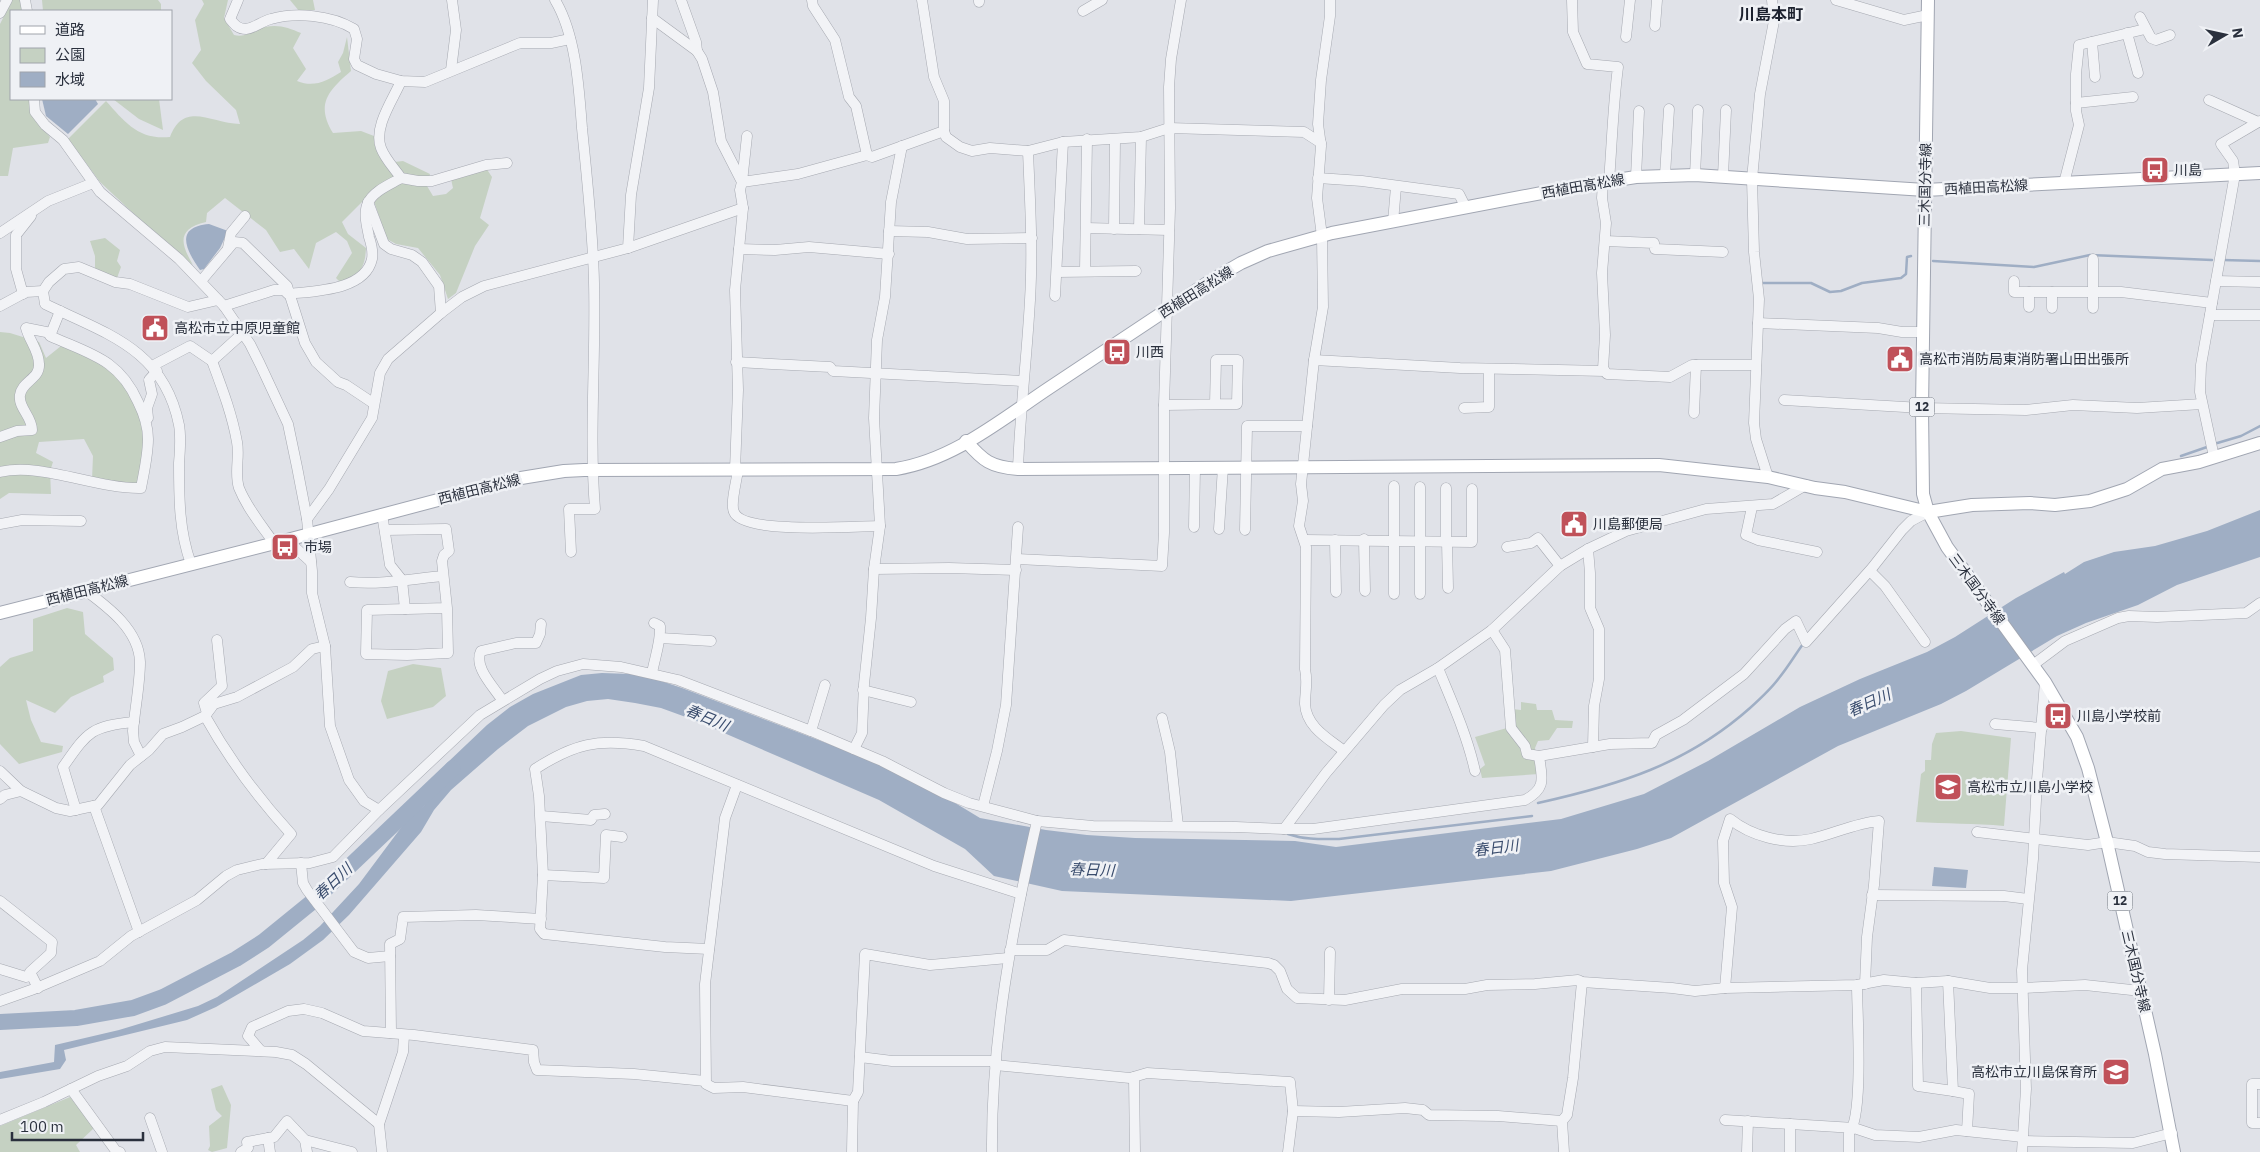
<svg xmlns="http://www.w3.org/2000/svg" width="2260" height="1152" font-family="'IBM Plex Sans','Noto Sans JP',sans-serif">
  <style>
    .green { fill: #c5d1c2 }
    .water { fill: #9faec4 }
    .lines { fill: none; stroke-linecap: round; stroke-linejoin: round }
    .stream { stroke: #9faec4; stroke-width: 2.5 }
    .river { stroke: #9faec4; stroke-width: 16 }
    .minor-casing { stroke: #a6a9b1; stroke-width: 11 }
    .major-casing { stroke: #a1a6b2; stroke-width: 14 }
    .minor { stroke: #f2f3f6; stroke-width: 10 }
    .major { stroke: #fff; stroke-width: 12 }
    .labels { text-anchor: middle; stroke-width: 5; stroke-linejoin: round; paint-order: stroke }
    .shield { fill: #eff1f5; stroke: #656a74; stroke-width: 1 }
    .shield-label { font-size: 12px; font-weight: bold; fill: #2a303d }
    .poi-label { font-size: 14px; fill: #2a303d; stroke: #eff1f5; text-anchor: start }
    .street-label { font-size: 14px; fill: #2a303d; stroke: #eff1f5 }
    .water-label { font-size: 15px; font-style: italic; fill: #394c6d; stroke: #eff1f5 }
    .quarter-label { font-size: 16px; font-weight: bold; fill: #1c212e; stroke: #eff1f5 }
  </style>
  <rect width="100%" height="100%" fill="#e0e2e8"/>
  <g class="green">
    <path d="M12,0h10l2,11h-13v88h19l4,19 16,19 -2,6 -35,5 -5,28h-8v-152z"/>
    <path d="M42,0h116l3,4v7h-118z"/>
    <path d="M202,0h26l-4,18 10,17c12,3 19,-5 31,-8 14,-3 24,1 36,6l-8,15 13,21 -9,12c17,7 30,0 44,-9l-3,-10 5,-9 4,-16 4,34c-22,19 -36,33 -18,62l28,-2 13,5 4,17 8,10 17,-2 27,13 -3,12 6,10 13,-2 7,-6 -2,-9 35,-11 6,9 -12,41 9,7 -14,21 -19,47 -8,6 -8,-24 -22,-27 -22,-4 -9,-5 -16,-46 -29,29 6,12 18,14c-1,21 -7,27 -24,36l-6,-6 16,-25 -5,-12 -11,-9 -20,11 -7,26 -15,-20 -14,3 -14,-22 -41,-32 -18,15 -1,9c-29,7 -26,21 -13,43l-27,-21 -66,-62 -32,-43 38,-38c19,21 32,39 64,36 14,-37 42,-13 70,-13l-4,-14 -30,-29 -14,-18 9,-13 -6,-30 9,-16z"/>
    <path d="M290,0h23l2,10 -16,1z"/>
    <path d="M113,99h46l4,31 -24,-11z"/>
    <path d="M105,238l15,12 -3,11 4,6 -4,11 -22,-9v-13l-5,-15z"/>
    <path d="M0,332l10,1 29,9 7,16 15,-12 38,15 22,20 13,22 10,26 1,13 -7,42 -46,-5 1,-23 -9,-17 -45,3 -3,11 17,9 -3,9 1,23 -42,-1 -9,6z"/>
    <path d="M67,608l16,4 2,22 28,24 1,12 -11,6 1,6 -33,15 -16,16 -29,-13 5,20 10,22 22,4 -1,6 -43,12 -19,-20v-77l10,-9 23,-7v-32z"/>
    <path d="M413,664l28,4 5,28 -13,11 -46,12 -6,-18 7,-30z"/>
    <path d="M1521,702l15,2 1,6h15l3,10 18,1 -1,7h-15l-8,12 -11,1 -3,7 4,26 -57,4 -2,-9 5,-4 -10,-28 39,-11 -2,-17 9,1z"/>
    <path d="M1961,731l50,7 -7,88c-29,-3 -58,-2 -88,-4l5,-48 4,-3v-11h6l1,-16 4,-11z"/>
    <path d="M222,1085l9,20 -4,43 -15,4 -4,-2 2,-4 -1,-20 13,-10 -6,-6 -5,-21z"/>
    <path d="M70,1097l24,31 -18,17 4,7h-80v-26z"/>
  </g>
  <g class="water">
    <path d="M42,99h53l3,5 -30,30 -22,-18z"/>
    <path d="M209,224l19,7 -8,17 -16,21 -4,1c-14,-20 -26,-43 9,-46z"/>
    <path d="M2260,510v47l-83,28 -39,20 -52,18 -29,13 -91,55 -25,13 -103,42 -167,92 -34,11 -86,22 -260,30 -229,-10 -68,-15 -29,-27 -86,-49 -185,-80 -33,-12 -26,-5 -27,-4 -21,2 -21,6 -38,19 -30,23 -47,41 -17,20 -13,22 -72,83 -26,25 -33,24 -74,43 -29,13 -123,30 2,10 -6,9 -60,10v-7l54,-10 1,-17 64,-15 79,-24 19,-9 86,-57 17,-14 39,-42 47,-63 18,-15 12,-17 1,-13 10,-13 40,-38 23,-18 23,-13 48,-19 21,-2 29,1 24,5 27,9 194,74 61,30 43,26 66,12 41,5 48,3 160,3 41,6 225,-28 83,-25 64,-33 92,-54 60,-28 67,-27 28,-15 61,-39 48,-26 1,2 19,-12 30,-10 41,-6 52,-15z"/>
    <path d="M1934,867l34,3 -2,18 -34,-2z"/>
  </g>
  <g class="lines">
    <g class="stream">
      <path d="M2223,260l37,1"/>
      <path d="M1933,261l101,6 56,-12 122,5"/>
      <path d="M1760,283h51l19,9 11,-1 21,-8 39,-5 5,-4 1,-17 4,-1"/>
      <path d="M2214,444l27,-8 19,-10"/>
      <path d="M2181,456l26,-9"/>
      <path d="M1538,803c81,-18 149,-39 212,-95 10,-9 21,-19 29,-30 9,-11 16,-23 24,-34"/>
      <path d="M1288,834c17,6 34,5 51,5l193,-23"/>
    </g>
    <path class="river" d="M0,1022l76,-4 57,-10 30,-11 73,-38 28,-18 48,-39 141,-134"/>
    <defs>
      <g id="minor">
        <path d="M25,0l2,11"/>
        <path d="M238,0l-8,19c5,6 8,10 16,10 9,-1 16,-8 25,-10 25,-7 60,-4 83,10l3,10 -3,20 3,6 19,9 25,7 24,1 95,-39h31l19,-4"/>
        <path d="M555,0c21,35 24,88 27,128 5,51 11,103 12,155 2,75 -5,151 1,226h-26l2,43"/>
        <path d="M681,0l15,42 1,9"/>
        <path d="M812,0l1,6 22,34 14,57 7,9 11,49"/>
        <path d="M922,0l12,77 10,24v30l2,6 14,10 12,4 18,-3 38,3 35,-9 78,-5 28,-9 135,4 17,11"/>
        <path d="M1330,0v16l-9,64 -3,44 3,22 -4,52 5,38 1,71 -9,53 -13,124 2,17 -4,25 7,21 -1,122c3,14 0,22 0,35 1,23 24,35 39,47"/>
        <path d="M1572,0l1,32 14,32 31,3c-5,38 -6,76 -9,114"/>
        <path d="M1836,0l68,20 24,-5"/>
        <path d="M979,2v-2"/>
        <path d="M1083,11l19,-11"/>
        <path d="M0,13l7,-13"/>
        <path d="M2140,17l11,21 5,2 14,-5"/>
        <path d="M652,18l45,33 5,8 11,33 8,49 21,41 -2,8 3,18 -8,82 3,100 -3,80"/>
        <path d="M1655,26l2,-26"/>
        <path d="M2127,33l11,40"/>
        <path d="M1626,37l4,-37"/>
        <path d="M2092,42l3,35"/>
        <path d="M451,70l5,-40 -4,-30"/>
        <path d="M401,81c-8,19 -28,46 -20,67 4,11 14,21 20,30l17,3h14l54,-16 21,-2"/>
        <path d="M34,99l1,13 10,13 18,15 37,52 79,67 45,47 26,38 10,20 28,60 9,43 10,52 5,52v22l13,53 5,80 19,54 15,21 15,9"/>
        <path d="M2209,100l49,22"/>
        <path d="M2076,103l57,-6"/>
        <path d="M747,136l-5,46 56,-8 69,-19 5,2 72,-26"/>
        <path d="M1665,175l4,-66"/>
        <path d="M1695,175l3,-65"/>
        <path d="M1723,176l3,-66"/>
        <path d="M1636,177l3,-66"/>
        <path d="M1318,178l44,3 97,13 7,14"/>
        <path d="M1603,182l-1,16 4,25 -4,50 3,62 -2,34 4,5 63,3 22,-12h64"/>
        <path d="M2064,183l15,-58 -3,-14v-37l3,-29 66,-16"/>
        <path d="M368,202l16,42 7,5 21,6 10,7 17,24 2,27"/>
        <path d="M1393,222l3,-35"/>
        <path d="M1086,228l83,2"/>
        <path d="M1114,229l1,-89"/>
        <path d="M1139,229l2,-92"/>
        <path d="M889,231l39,1 39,7 65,-1"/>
        <path d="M0,233l48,-32 45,-18"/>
        <path d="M1605,241l49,2 1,6 68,3"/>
        <path d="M228,248l3,-15 14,-17"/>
        <path d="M628,248l115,-40"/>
        <path d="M739,249l36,1 34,-3 80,7"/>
        <path d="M2093,259v49"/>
        <path d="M1085,271l2,-132"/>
        <path d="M1057,272l79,-1"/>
        <path d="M201,281l33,-39 9,1 44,43 18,57 11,19 22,20 8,3 27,18"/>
        <path d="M2014,281v11h107l91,11"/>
        <path d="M2216,281l44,1"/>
        <path d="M2029,292v15"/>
        <path d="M2052,292v16"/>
        <path d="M23,294l-7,-25v-34l15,-19"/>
        <path d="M1055,296l8,-154"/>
        <path d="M0,306l26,-14 17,-1"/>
        <path d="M224,306l50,-16h10l4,4c25,-3 77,-3 84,-35 1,-6 -1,-16 -3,-22 -2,-11 -6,-24 -1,-34 5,-12 23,-19 33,-25"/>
        <path d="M2210,315h50"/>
        <path d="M1758,323l120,5 24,4h21"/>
        <path d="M1314,360l146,8 145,3"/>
        <path d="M212,361c10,27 20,53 25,81 3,15 -3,31 2,46 8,20 23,38 35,55"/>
        <path d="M736,362l94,5 3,4 189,10"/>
        <path d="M152,366l38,-20 22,15 31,-28"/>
        <path d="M1784,400l138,8 104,2 47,-5 64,3 65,-4"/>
        <path d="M1164,405l73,-1 1,-44h-22l-1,44"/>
        <path d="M1464,408l25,-1v-38"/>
        <path d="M1694,413l2,-48"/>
        <path d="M148,418l-1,-10 5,-14 -3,-14 8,-9"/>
        <path d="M0,437l17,-6 15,-1c0,-14 -14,-22 -12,-35 2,-14 20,-16 19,-31 0,-13 -10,-24 -13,-36l25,5"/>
        <path d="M2214,457l-14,-65 1,-27 34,-191 -2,-13 -12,-17 39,-23"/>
        <path d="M1018,469c2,-57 9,-113 12,-169 3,-50 0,-99 -2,-149"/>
        <path d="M738,470c-1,9 -8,34 -4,42 9,23 123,14 146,14l-6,-108 3,-78 8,-43 6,-95 11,-56"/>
        <path d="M0,472c41,-10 96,17 141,16 3,-16 7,-33 7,-49 0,-13 -4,-25 -10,-37 -19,-43 -48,-48 -88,-66l10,-25"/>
        <path d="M1768,477l-12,-38 -2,-16 5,-124 -5,-47 -2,-73 8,-85 14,-73 -2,-21"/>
        <path d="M1394,486v108"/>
        <path d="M1420,487v107"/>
        <path d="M1752,507l-6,28 12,5 59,12"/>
        <path d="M382,514l8,51 12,15 3,29"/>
        <path d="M307,519l22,-30 43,-71 8,-45 8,-14 53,-46 21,-16 22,-11 144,-38 3,-53 18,-107 4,-88"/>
        <path d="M0,524l22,-4 59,1"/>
        <path d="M1194,527l1,-60"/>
        <path d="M1219,529l4,-62"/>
        <path d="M385,530l61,-1 3,22 -5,4 -2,6 5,47 1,45 -41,2 -41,-1 1,-44 80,-2"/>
        <path d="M1245,530l2,-104h60"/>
        <path d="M1364,539l1,52"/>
        <path d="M287,540l24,22"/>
        <path d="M1305,540l167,2v-53"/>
        <path d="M1335,540l1,52"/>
        <path d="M1446,541v-53"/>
        <path d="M1447,541l1,47"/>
        <path d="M1507,547l24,-4 7,-5 22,28"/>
        <path d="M1588,549l2,24v35l9,21v50l-5,27 -1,41"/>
        <path d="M1017,559l145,7 2,-33v-128l6,-197 -1,-121 2,-28 10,-59"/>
        <path d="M191,564c-12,-33 -12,-66 -12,-101 1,-12 2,-27 0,-38 -15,-76 -72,-91 -134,-121l-2,-13 6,-9 15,-13 15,-2 36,15 15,2 58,23 30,-7"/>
        <path d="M874,569l75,-1 67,2"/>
        <path d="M1870,571l15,15 40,56"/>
        <path d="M350,582c31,3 61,-3 93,-6"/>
        <path d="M85,590c23,17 54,40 55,72 0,22 -5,46 -7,69l1,11 7,14"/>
        <path d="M1492,630l13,20 6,78 14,18 2,8 12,2"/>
        <path d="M660,638l51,3"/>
        <path d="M2033,665l32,-24 53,-23 11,-2 28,1 89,-4 14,-10"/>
        <path d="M1438,668c14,34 29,67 37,103"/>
        <path d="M652,673c3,-16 9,-32 8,-47l-6,-3"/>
        <path d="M863,690l48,12"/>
        <path d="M502,700c-8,-13 -29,-33 -21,-49l35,-8h20l4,-9 1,-10"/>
        <path d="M207,713l-3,-10 18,-17 -5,-46"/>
        <path d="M205,716c24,43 53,82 86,118l-25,30"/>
        <path d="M1162,718l8,34 8,74"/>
        <path d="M1995,724l47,4"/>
        <path d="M811,731l14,-46"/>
        <path d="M854,749l8,-16 2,-49 7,-66 3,-49 6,-43"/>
        <path d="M0,771l21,20 35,17 14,3 28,-6 32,-40 19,-15 14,-16 19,-7 23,-11 9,-12 23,-7 56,-30 19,-18 13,-3"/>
        <path d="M737,785l-12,33 -20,166 1,100 8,4 29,-1 110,14 -1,51"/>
        <path d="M0,799l5,-4 16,-4"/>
        <path d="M94,806l45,126"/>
        <path d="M983,806l14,-55 9,-46 12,-178"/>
        <path d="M76,810l-13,-43c24,-34 27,-41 71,-45"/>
        <path d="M541,816l50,4 3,-5 11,-1"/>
        <path d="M1284,829h29l212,-29c22,-12 17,-22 14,-44l71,-12 42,-1 4,-8 27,-15 61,-46 41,-45 11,-8 10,21 66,-74 30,-38 9,-9 17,-9"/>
        <path d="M1977,832l111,13 19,-3 28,4 13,6 17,2 95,3"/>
        <path d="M301,863l2,20 4,7 47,62 14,6 22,-2"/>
        <path d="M543,875l61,3 2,-43 16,2"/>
        <path d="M1872,895l132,1 24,3"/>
        <path d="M0,901l52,41 -1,11 -21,19 8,16"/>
        <path d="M709,949l-44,-2 -121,-13 -4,-5 3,-54 -4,-79 -4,-27c39,-25 63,-31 109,-23l290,120 87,28"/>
        <path d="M1010,950h37l17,-10 204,23 6,2 6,6 7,18 10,9 48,2 57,-11h63l22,-4 48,-1 43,-4 4,2 90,6 23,3 30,-3 132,-3 27,-5 32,3 32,-2 42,7h33l62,-3 56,6"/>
        <path d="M0,969l26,8 5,-2"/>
        <path d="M1948,981l5,110 16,3 -2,37"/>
        <path d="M1916,983l2,103 35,5"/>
        <path d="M1725,988l7,-81 -8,-24 -1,-42 7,-22c21,17 54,26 81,20 23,-5 44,-16 68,-18l-5,64 -7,52 -2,47"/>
        <path d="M1329,1000l1,-48"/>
        <path d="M0,1001l34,-12 66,-28 31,-25 66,-36 29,-24 11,-6 25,-6 48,-1 23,-6 46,-47 101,-95 60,-36 17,-8 26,-7 38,3 57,13 133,51 71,30 62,32 25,10 68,18 56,5 143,1 48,2 42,-56 58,-68 16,-15 38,-22 54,-38 68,-64 28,-17 38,-18 80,-22 67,-5 33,-19"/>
        <path d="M391,1033l-1,-89 10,-5 3,-22 73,-2 65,4"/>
        <path d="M261,1051l-13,-15 4,-9 36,-16 16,-2 18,4 41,18 51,4 119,15 1,12 3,8 97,4 71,7"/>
        <path d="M860,1057l32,4h104"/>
        <path d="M995,1065l135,13 17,-5 143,9 3,29 -5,41"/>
        <path d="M1134,1077l1,75"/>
        <path d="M2260,1084h-8v39h8"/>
        <path d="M71,1089l45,62 4,1"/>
        <path d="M853,1101l5,-9 7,-138 65,11 78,-7"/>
        <path d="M1293,1111l46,1 66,-4 18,2 6,5 69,1 64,5"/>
        <path d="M150,1118l12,34"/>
        <path d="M0,1120l44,-18 54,-26 29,-10 23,-15 15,-4 111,5 16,3 14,9 73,60"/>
        <path d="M1725,1120l129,8 21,7 44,2 37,-7 67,7"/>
        <path d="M268,1138l2,14"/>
        <path d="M305,1140l2,12"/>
        <path d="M2023,1141l110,2 39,-10"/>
        <path d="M241,1152l7,-4 -1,-6 27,-5 13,-16 18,19 47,12"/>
        <path d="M382,1152l-3,-28 24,-72 1,-17"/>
        <path d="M992,1152c-1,-112 20,-222 45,-331"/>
        <path d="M1564,1152l-2,-31 5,-6 6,-37 9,-96"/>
        <path d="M1747,1152l1,-31"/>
        <path d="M1790,1152v-28"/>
        <path d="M1849,1152v-19c15,-16 8,-121 8,-148"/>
        <path d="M2022,1152l4,-63 -4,-119 11,-111 4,-79 8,-98"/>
      </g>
      <g id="major">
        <path d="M1928,0l-6,408 1,86 5,18 19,35 98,135 32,55 11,31 19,74 48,212 19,98"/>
        <path d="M966,441c17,20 25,26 52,28l641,-4 109,12 47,11 30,4 83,20 44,-7 58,-2 25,2 35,-4 37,-12 35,-20 37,-7 61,-19"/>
        <path d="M0,613l287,-73 234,-62 43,-7 20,-1 312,-1c57,-9 105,-49 153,-81 53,-35 107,-71 161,-107l31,-18 27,-12 64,-18 246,-47 58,-9 59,-2 230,15 335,-17"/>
      </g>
    </defs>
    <use href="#minor" class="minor-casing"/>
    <use href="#major" class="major-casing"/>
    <use href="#minor" class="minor"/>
    <use href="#major" class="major"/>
  </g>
  <defs>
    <symbol id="bus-square" viewBox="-11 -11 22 22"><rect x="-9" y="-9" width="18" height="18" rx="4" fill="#c05159" stroke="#eff1f5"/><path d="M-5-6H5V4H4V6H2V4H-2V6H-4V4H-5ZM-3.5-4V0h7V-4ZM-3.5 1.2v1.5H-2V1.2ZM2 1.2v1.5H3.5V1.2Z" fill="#fff"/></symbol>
    <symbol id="civic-square" viewBox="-11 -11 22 22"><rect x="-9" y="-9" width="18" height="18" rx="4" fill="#c05159" stroke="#eff1f5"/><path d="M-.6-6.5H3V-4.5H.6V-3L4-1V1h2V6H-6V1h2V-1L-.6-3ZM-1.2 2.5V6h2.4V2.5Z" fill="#fff"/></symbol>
    <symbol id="school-square" viewBox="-11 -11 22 22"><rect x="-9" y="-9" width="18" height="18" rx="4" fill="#c05159" stroke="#eff1f5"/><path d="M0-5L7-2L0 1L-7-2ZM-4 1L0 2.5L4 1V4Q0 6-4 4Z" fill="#fff"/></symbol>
  </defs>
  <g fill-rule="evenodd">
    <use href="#bus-square" x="2139" y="154" width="32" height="32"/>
    <use href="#civic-square" x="139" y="312" width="32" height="32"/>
    <use href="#bus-square" x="1101" y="336" width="32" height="32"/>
    <use href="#civic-square" x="1884" y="343" width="32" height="32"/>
    <use href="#civic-square" x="1558" y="508" width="32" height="32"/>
    <use href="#bus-square" x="269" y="531" width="32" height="32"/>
    <use href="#bus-square" x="2042" y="700" width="32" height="32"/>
    <use href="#school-square" x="1932" y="771" width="32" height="32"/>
    <use href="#school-square" x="2100" y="1056" width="32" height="32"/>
  </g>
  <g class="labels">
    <g class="shield">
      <rect x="1909.5" y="397.5" width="25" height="19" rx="4"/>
      <rect x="2107.5" y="891.5" width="25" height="19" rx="4"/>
    </g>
    <g class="shield-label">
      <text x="1922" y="411">12</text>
      <text x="2120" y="905">12</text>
    </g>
    <g class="poi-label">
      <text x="2174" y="175">川島</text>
      <text x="174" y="333">高松市立中原児童館</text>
      <text x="1136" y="357">川西</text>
      <text x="1919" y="364">高松市消防局東消防署山田出張所</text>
      <text x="1593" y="529">川島郵便局</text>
      <text x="304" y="552">市場</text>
      <text x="2077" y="721">川島小学校前</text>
      <text x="1967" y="792">高松市立川島小学校</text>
      <text x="2097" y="1077" text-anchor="end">高松市立川島保育所</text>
    </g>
    <g class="street-label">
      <text transform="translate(1925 185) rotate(-89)" y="5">三木国分寺線</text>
      <text transform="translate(1583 186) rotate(-10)" y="5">西植田高松線</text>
      <text transform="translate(1986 187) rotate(-3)" y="5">西植田高松線</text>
      <text transform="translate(1196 292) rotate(-32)" y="5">西植田高松線</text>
      <text transform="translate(479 489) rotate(-14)" y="5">西植田高松線</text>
      <text transform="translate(1977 589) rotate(54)" y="5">三木国分寺線</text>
      <text transform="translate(87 590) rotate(-14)" y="5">西植田高松線</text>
      <text transform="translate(2136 971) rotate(77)" y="5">三木国分寺線</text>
    </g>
    <g class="water-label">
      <text transform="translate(1869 703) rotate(-24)" y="5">春日川</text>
      <text transform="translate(707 718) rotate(23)" y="5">春日川</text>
      <text transform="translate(1496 848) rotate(-7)" y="5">春日川</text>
      <text transform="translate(1092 870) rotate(2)" y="5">春日川</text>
      <text transform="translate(333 882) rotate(-43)" y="5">春日川</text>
    </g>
    <g class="quarter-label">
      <text x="1771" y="20">川島本町</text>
    </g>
  </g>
  <rect x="10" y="10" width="162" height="90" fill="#eff1f5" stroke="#a0a4ab"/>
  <rect x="20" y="26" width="25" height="8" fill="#ffffff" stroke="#a0a4ab"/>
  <text x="55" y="35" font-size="15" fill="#2a303d">道路</text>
  <rect x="20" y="48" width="25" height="15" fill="#c5d1c2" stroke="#a0a4ab"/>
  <text x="55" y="60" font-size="15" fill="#2a303d">公園</text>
  <rect x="20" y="72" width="25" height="15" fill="#9faec4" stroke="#a0a4ab"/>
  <text x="55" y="85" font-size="15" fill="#2a303d">水域</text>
  <g transform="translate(2225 35) rotate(81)" stroke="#eff1f5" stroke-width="4" paint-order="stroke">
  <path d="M0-4L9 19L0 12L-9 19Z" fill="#2a303d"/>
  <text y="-8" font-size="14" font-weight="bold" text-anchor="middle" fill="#2a303d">N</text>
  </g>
  <path d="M12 1132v8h131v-8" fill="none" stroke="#2a303d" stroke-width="2.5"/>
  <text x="20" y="1132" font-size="15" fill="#2a303d" stroke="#eff1f5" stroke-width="4" paint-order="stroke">100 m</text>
</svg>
